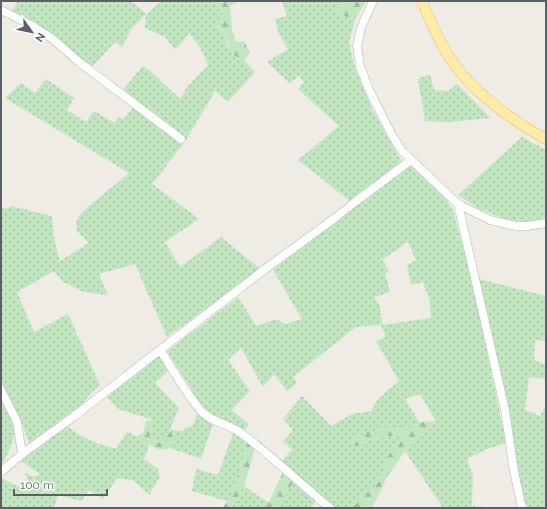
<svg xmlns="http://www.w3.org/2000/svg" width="547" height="509" font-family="Raleway,sans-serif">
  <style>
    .grass { fill: url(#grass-dots); fill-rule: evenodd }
    .forest { fill: url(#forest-firs) }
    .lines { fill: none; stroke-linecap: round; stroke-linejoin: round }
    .minor-casing { stroke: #b4b7bb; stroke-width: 9 }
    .major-casing { stroke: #f3bf59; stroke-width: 11 }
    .minor { stroke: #fff; stroke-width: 8 }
    .major { stroke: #ffeca8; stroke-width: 10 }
  </style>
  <defs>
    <pattern id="grass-dots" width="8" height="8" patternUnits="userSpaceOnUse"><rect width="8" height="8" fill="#c2e6c0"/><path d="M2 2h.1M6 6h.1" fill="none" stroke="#a1bea0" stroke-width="1.8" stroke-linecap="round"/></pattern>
    <pattern id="forest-firs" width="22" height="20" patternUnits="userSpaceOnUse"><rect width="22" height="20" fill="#c2e6c0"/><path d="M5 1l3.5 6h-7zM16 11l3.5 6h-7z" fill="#a1bea0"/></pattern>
  </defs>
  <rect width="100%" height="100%" fill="#eeece4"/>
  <g class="grass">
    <path d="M16,1h115l16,13 14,-13h53l5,2 4,13 -9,8 9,8 5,16 9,9 7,3 11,12 -27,30 -13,-11 -29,49 -64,-49 21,-25 6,4 31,29 7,-12 21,-22 -7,-16 -12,-16 -13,17 -11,-13 -20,-9 1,-14 -14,14 -10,19 -7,-5 -24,26 -56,-44 -24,-13 4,-4z"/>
    <path d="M283,1h58l-5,11 19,8 -6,22 5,23 18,44 30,53 -52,39 -52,-41 41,-34 -41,-37 6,-7 -5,-6 -10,7 -22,-21 21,-13 -9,-15 -4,-15 12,-3 -5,-13z"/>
    <path d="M430,74l4,16 14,1 9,-7 34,34 -41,4 -25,-1 -7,-42z"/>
    <path d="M46,79l28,19 -7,12 19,12 8,-11 20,12 5,-6 5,2 10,-13 23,17 26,21 -31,40 47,35 -34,23 15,25 41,-30 39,32 -93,68 -32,-73 -36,10 9,21 -24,-3 -21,-10 -9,-11 -37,21 17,40 34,-18 32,71 -9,8 -9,11 -53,39 -6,-17 -22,-44v-175l7,2 3,-3 41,10 2,22 6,23 29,-18 -12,-12 -1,-10 6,-9 47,-39 -124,-75 16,-15 14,10z"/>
    <path d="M522,137l24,13v68l-13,4 -26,-2 -30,-12 -19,-13z"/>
    <path d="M410,165l35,33 8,12 19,71 34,162 -19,6 -20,10 6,17 -1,30 13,1v1h-42l-38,-57 10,-12 15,-9 6,-9 -16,-27 -15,5 14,23 -12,8 -18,-3 -37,14 2,6 19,-8 18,-4 11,3 -4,8 -12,12 -4,16 -8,13 -13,11 -8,10h-19l-53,-46 11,-13 -9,-7 10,-12 -10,-11 19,-23 29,30 21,-12 19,-3 7,-12 21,-18 -23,-40 10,-4 -5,-12 -25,2 -63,50 4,6 -10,8 -13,-17 -11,13 -22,-39 -13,12 22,31 -18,19 17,15 -5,5 -30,-14 -12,-10 -35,-55 71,-54 18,29 20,-7 9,5 17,-5 -29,-49zM408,242l8,18 -9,5 4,20 12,-3 7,20 1,16 -49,7 -2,-19 -6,-9 16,-5 -5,-18 4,-3 -7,-11z"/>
    <path d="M479,279l67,17v45l-11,-1 -1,20 12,5v14l-17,-2 -4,33 15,6 6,-11v103h-18l-6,-14 -13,-81z"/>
    <path d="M159,356l10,14 -14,13 24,25 -13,30 -7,5 -10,-5 4,-18 -35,-11 -11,-12z"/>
    <path d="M1,397c4,8 10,16 12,25 5,14 -5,32 -12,44z"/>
    <path d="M197,414l16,10 -12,35 -31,-11 7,-17h6l3,-4 7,-1z"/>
    <path d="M67,426c14,12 31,18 49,23l11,-17 18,8 4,6 -5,13 14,10 2,8 -11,18 -16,-15 -16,-2 -14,21 -14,-9 -8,11 -23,-6 -4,13h-53v-30l16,8 9,3 2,-8 -3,-8 9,4 6,-3 -19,-13z"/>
    <path d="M233,433l7,2 8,6 -15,50 -6,10 -35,-10 4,-22 22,6z"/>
    <path d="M295,481l21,20 -5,7h-34l5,-9z"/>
    <path d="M244,486l25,17 -4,5h-33z"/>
  </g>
  <g class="forest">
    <path d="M214,1h22l1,1 -7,4 2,25 4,11 8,-1 6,12 -6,7c-17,-6 -13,-14 -21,-27 -1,-4 -6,-7 -9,-9l9,-9 -4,-12z"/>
    <path d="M341,1h25l-11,19 -19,-8z"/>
    <path d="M153,420l-4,18 10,5 7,-5 5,-9 6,2 -7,17c-16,5 -20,-5 -33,-12l6,-3 3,-12z"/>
    <path d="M436,421l-6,9 -15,9 -10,12 -18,26 -15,31h-19l8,-10 13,-11 8,-13 4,-16 12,-12 4,-8c-17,-6 -32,2 -48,9l-2,-6 14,-9 23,-5 18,3 12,-8z"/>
    <path d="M248,441l7,7 -11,38 -12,22h-9l10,-17z"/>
    <path d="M283,472l12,9 -13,18 4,6 -8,1 -1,2h-11z"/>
  </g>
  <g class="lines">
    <defs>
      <g id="minor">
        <path d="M373,1l-12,27 -4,18 3,20 9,24 24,47 9,14 56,53 32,16 26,6h11l19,-3"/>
        <path d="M1,10l32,16 21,14 25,22 102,77"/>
        <path d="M458,204l47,206 9,61 8,37"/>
        <path d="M160,350c12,18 28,47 43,63 11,10 26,11 38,20 31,23 59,50 89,75"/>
        <path d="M1,390l16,32 5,32"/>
        <path d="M1,472l21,-18 51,-37 192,-148 70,-51 20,-16 56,-42"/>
      </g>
      <path id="major" d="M422,1c12,32 29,65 54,88 8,8 18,15 26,22 14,10 28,20 44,28"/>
    </defs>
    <use href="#minor" class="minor-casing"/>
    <use href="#major" class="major-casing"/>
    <use href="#minor" class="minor"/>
    <use href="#major" class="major"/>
  </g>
  <rect width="547" height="509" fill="none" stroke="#5c6064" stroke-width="4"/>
  <g transform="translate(32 32) rotate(123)" stroke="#ffffff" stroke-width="3" paint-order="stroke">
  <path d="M0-3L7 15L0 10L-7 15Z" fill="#5c6064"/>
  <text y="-6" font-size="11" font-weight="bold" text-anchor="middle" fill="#5c6064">N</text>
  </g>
  <path d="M14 489v6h93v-6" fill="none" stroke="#5c6064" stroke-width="2"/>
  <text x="20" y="489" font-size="12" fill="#5c6064" stroke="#ffffff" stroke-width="3" paint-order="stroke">100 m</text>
</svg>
